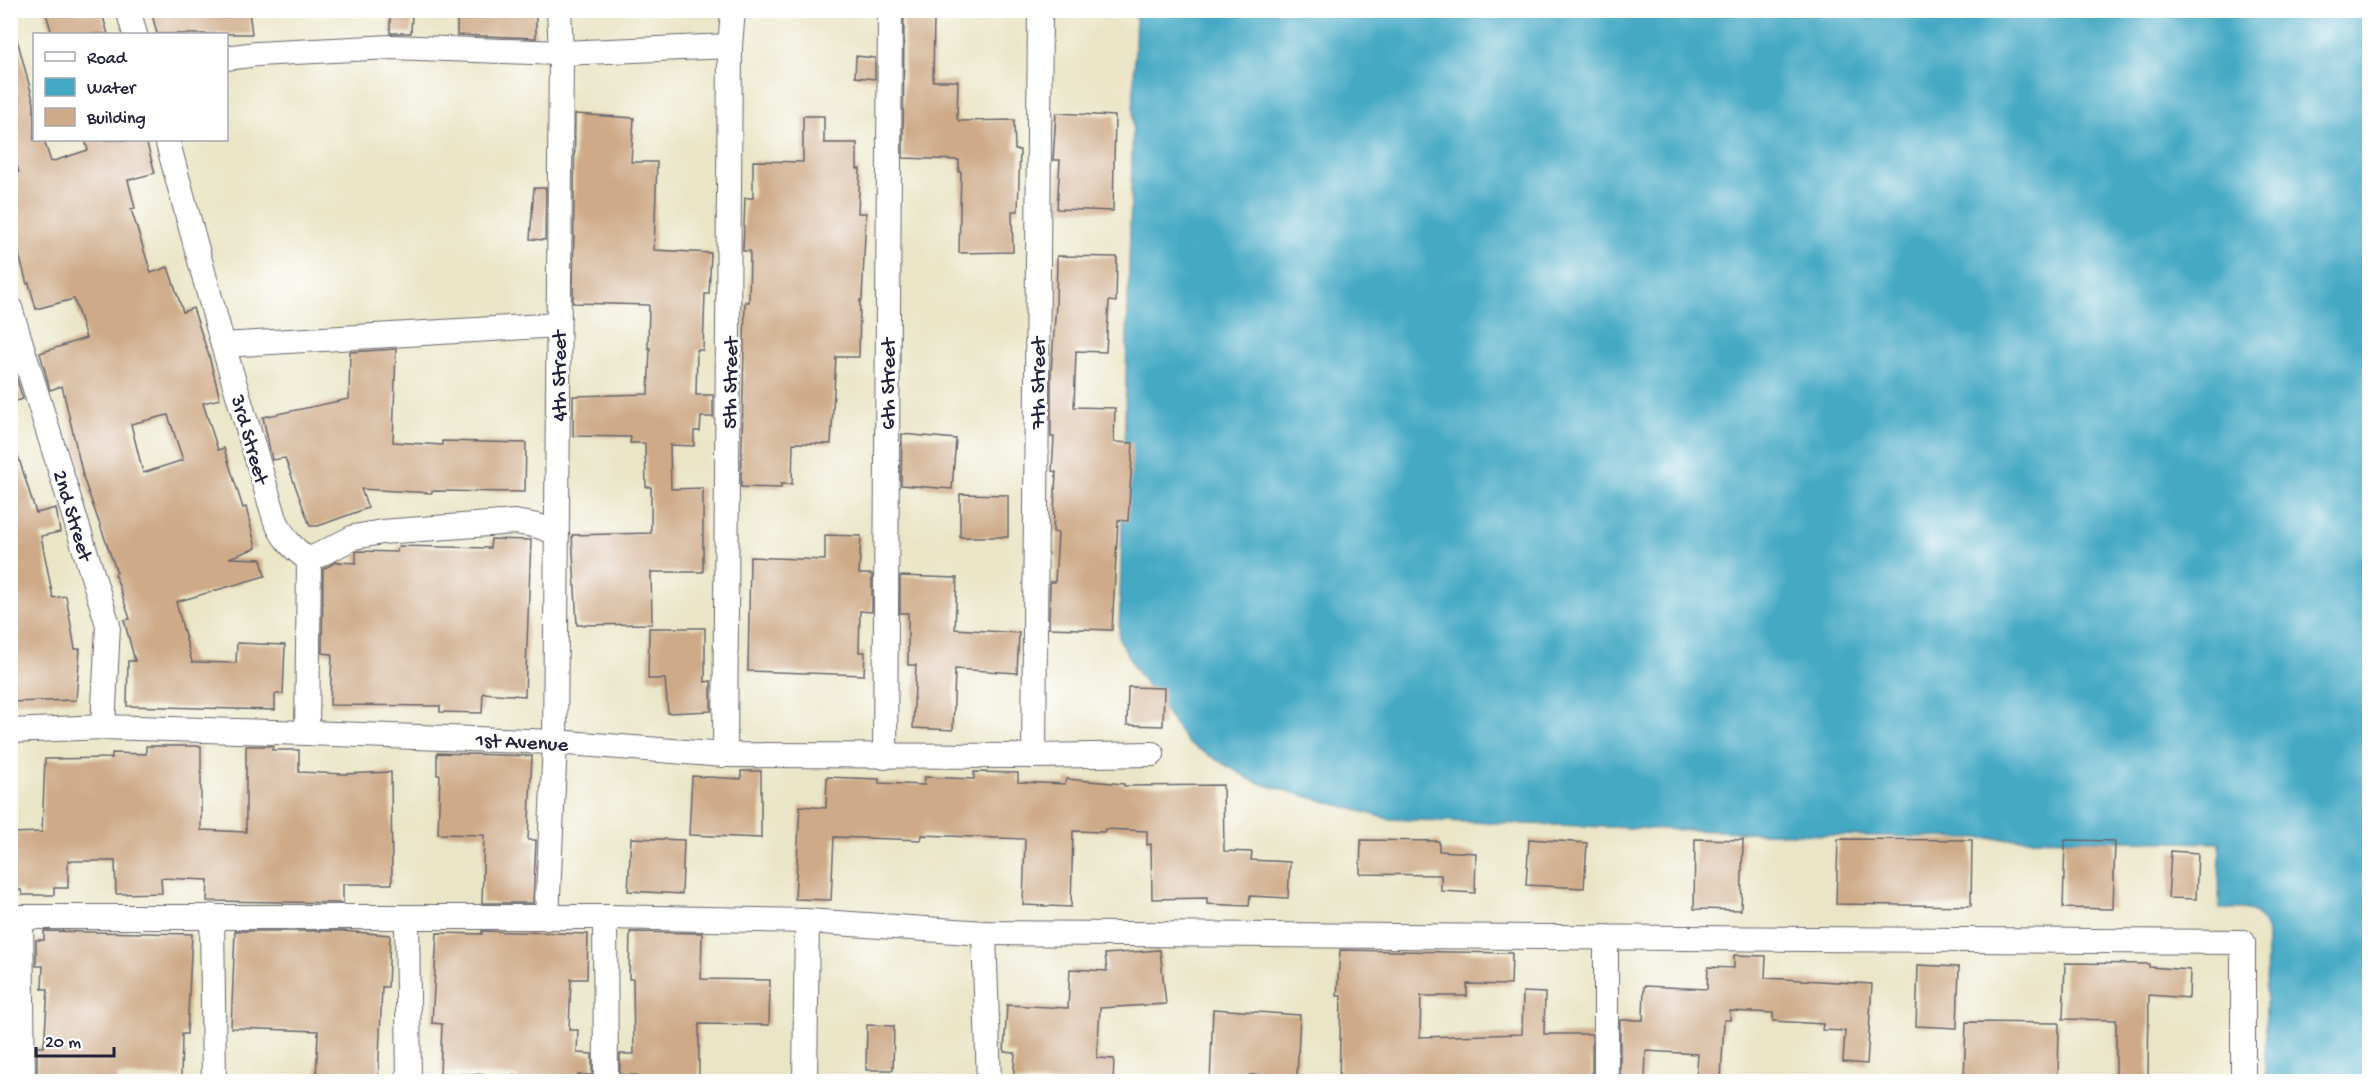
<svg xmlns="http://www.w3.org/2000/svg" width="2380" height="1092" font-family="'Gochi Hand',sans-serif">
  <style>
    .water { fill: #44a9c4; stroke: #336680; stroke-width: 1.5 }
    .building { fill: #ceaa88; fill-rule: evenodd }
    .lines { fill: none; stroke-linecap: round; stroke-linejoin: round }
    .street-casing { stroke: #68666c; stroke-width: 26 }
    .street { stroke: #fff; stroke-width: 24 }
    .labels { text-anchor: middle; stroke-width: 6; stroke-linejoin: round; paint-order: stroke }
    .street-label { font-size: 21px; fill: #22223b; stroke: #fff }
  </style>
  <rect width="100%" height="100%" fill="#fff"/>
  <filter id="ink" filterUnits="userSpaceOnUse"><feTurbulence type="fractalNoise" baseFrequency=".0167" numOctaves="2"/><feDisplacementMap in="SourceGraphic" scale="12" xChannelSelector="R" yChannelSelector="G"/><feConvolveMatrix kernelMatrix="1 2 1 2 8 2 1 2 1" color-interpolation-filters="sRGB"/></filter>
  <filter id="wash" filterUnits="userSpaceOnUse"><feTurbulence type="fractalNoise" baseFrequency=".008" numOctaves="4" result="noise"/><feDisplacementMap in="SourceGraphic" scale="24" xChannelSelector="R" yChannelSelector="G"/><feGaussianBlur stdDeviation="1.35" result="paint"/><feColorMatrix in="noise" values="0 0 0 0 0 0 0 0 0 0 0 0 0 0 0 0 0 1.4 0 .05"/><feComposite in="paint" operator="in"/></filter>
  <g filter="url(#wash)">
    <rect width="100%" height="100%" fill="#eae5c6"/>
    <path class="water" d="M1136,11h1233v1070h-104l2,-151c-13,-26 -22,-21 -48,-21l1,-66 -395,-8 -436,-16 -134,-37 -67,-39 -54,-76 -15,-29z"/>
    <g id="blocks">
      <g class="building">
        <path d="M45,10h56l7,24h-56z"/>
        <path d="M151,10h98l3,24h-95z"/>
        <path d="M457,10h79v28l-79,-3z"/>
        <path d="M390,13h22l-1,20h-21z"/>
        <path d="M904,15l30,2 -1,64h25l-1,37 2,3 55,-1 1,30h5l-2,61h-6l1,41 -54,1 2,-81h-2v-12l-56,-2z"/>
        <path d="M17,39l17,64v37h10l7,22 37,-12 -3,-10h61l9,33 -27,7 7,28 -4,1 20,64 17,-6 15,45 10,-4 16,48 11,43 -17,4 15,47 6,-2 19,60 3,-1 10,41 -27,10 32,1 4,17 -89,26 16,60 44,1 1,-20 48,2 -2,49h-8v16l-148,-4 1,-45h7l-11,-41 6,-1 -15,-45 2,-1 -33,-93 -22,-94 -12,4 -10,-37 46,-15 -12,-39 -38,10 -7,-26 -2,1 -17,-63v-46l9,-3 -9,-31v-101zM168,415l15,45 -40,13 -12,-49z"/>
        <path d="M856,56l19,2v21l-20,-2z"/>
        <path d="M1056,113l59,3 -2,95 -56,-2 3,-49h-7z"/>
        <path d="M575,114l59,4 -3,44h26l-3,88 57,3 -2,41h-4l-2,56h-6l-1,45h17v22h-12l-1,14h-6v15l-24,-1 1,44 32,-1v84h-52l1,52 -75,1 -5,-90 79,-2v-46h-5l-1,-44h-15l1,-6 -58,-1v-40l75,-2 2,-46h-2l1,-43 -76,-2z"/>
        <path d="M803,116h21v27h33v26h3l-2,44h8l-4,87h-2l-1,57h-23l-5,87 -38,-1 -1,41h-11v4l-40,-1 3,-144 1,-41h4l1,-51h-7l2,-53h8v-37l50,1z"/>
        <path d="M534,188h12l-1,52 -15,-1z"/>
        <path d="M1057,256l60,1 -1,45 -7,-1 -3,51 -30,-1 -2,56 41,1 -1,34 19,1 -5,78 -10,-1 -6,110 -63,-2 1,-46h5l3,-49 -5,-1 3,-60 -4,-1 2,-34h-3v-64l5,-69z"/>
        <path d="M396,349l-3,93 49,3v-4l84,2 -1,49 -93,-1v2l-71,-4 7,19 -50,18h-8l-25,-68 -13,2 -9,-43 86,-18 1,-47z"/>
        <path d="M14,370l9,29 -13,4v-32z"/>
        <path d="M902,434l54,5 -4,50 -51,-4z"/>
        <path d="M15,446l21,67 20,-5 4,24 -19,4 12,62 13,-2 9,53h5l-4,51 -66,2v-255z"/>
        <path d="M960,494l48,1v42h-48z"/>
        <path d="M825,535l36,1 -2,38h13v38l-12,-1 -1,41h6l-1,23 -116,-4 2,-114 75,3z"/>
        <path d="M491,539l40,1 -6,156 -42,-3 -1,20 -42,-1v-6l-110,-1 2,-51 -10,-1 1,-84 13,-7 20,1v-11l2,-1 39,1 1,-6 92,2z"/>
        <path d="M900,576l57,2 -2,51 64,4 -2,40 -62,-4 -2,61 -40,-2 3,-63h-8v-52h-8z"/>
        <path d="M649,628h56v54l6,-1v30l-43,2 -3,-34h-17z"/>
        <path d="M1128,687l36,1 -1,38 -36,-1z"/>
        <path d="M146,746h55v84l45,2v-86h27l-1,4h27v22l45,2 47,-2 1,112h-49v19l-136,-2 1,-21 -47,-2 1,15 -46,1 -1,-33h-47v27h-14v7h-32l-1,-5h-11v-57l32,-1 3,-73 67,-1v-5l34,1z"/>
        <path d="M437,753l95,3 -4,84h8l-3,63h-51l2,-68 -46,-1 2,-59h-3z"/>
        <path d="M741,771h20v67l-72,-3 3,-59 49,3z"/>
        <path d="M974,772l44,1v9l47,2 1,-5 58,5v2l99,-1 1,66 28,1 -1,8 39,2 -2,36 -38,-2 -1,10 -42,-2v-6l-55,1 -1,-55 -4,1v-14l-42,-2 -1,3 -31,-1 -2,76 -48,-2 2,-66 -103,-4 -1,5 -87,-3 -3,63 -36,-1 5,-93 26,2 1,-31 52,2v4l45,2 1,-8 49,2z"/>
        <path d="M631,838l53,2 -2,54 -54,-3z"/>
        <path d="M1529,839l58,4 -3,45 -58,-3z"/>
        <path d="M1695,839l48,1 -2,70 -47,-1z"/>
        <path d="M1838,839l134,1 -1,66 -135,-2z"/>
        <path d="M1361,840l78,1v10l37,2 -1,40 -34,-2v-16l-81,-1z"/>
        <path d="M2065,840l50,1 -2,68 -50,-1z"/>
        <path d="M2171,851l27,2 -2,46 -28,-1z"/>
        <path d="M44,931l148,3 -5,100h-5l-1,43 -63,-1 -1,6h-80v-35h7l4,-58h-6l1,-23h-7v-26h8z"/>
        <path d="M235,931h107l48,4 -2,52h-6l-4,95h-62l2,-51 -87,-3z"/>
        <path d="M482,931l106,3 -1,45h-16l-2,51h9l-1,23 15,1v21h-14v7h-60v-6l-78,-3 2,-49 -10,-1 5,-90 45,1z"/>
        <path d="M630,932l72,1 -1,46 69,1 -1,45 -70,-1v54h-63v-3h-16v-21h14l-1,-75h-4z"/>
        <path d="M1160,950l6,54 -66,4 -3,50 17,1 -1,23h-100l2,-29 -11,-1 3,-47 61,3 2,-39 37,2 -2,-17z"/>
        <path d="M1340,950l172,3 -1,32 -44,-1v12h-46l-1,41 102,-3 1,-42 22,1 -1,41h48v48h-253l2,-86h-4z"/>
        <path d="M1734,955l32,1 -1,22 107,6 -5,80 -24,-2 2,-31 -23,-1 1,-6 -50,-3v-8l-43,-2v9h-6l-3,61 -25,-1 2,-26 -52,-3 -1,31h-25v-62h23l1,-34 63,3 1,-22 26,1z"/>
        <path d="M2065,963l84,1v3l41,3 -1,28 -40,-3 -1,87h-32v-62l-53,-1z"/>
        <path d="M1918,965l41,2 -2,61 -41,-2z"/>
        <path d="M1213,1009l87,6 -3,62 -47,-2v7h-40z"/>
        <path d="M1966,1022l93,1 -1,59 -94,-2z"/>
        <path d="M867,1025l27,1 -1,44h-27z"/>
      </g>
    </g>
  </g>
  <g filter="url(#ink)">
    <use href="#blocks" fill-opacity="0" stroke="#68666c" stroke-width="1.5"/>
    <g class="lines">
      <defs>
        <g id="street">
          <path d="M128,10l7,24"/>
          <path d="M226,58l31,-4 134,-7 170,6 169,-7"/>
          <path d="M167,140l56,205 52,174c8,19 17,29 34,41l-2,173"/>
          <path d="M10,308l98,317 -5,102"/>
          <path d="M223,345l335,-20"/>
          <path d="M309,560l45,-23 28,-5 133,-10 23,4 19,7"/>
          <path d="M10,731l93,-4 204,6 248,9 170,13 309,1 118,-2"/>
          <path d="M725,755l5,-709 3,-36"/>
          <path d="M1034,756l6,-746"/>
          <path d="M885,757l5,-747"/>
          <path d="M212,916l2,166"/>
          <path d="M10,917h595l202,4 177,12 1259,9v140"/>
          <path d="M21,917l2,165"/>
          <path d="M605,917l1,165"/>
          <path d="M407,918l2,164"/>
          <path d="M547,918l8,-176 6,-689 -2,-43"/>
          <path d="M984,933l5,149"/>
          <path d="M1606,937v145"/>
          <path d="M805,1082l2,-161"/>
        </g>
      </defs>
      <use href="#street" class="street-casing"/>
      <use href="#street" class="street"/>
    </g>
  </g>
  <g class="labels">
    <g class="street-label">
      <text transform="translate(558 376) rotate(-90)" y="7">4th Street</text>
      <text transform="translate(729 383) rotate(-89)" y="7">5th Street</text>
      <text transform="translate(1037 383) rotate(-90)" y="7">7th Street</text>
      <text transform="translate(887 384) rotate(-90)" y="7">6th Street</text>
      <text transform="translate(251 439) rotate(74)" y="7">3rd Street</text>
      <text transform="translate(74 515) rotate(73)" y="7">2nd Street</text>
      <text transform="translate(522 741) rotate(3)" y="7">1st Avenue</text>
    </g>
  </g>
  <rect width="2380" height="1092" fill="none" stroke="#fff" stroke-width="36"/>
  <rect x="33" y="33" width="195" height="108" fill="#ffffff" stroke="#a7a7b1" stroke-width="1.5"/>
  <rect x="45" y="52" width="30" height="9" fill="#ffffff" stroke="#a7a7b1" stroke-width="1.5"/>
  <text x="87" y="63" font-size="18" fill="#22223b">Road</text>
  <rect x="45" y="78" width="30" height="18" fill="#44a9c4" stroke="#a7a7b1" stroke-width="1.5"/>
  <text x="87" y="93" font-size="18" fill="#22223b">Water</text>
  <rect x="45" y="108" width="30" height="18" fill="#ceaa88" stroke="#a7a7b1" stroke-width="1.5"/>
  <text x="87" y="123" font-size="18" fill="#22223b">Building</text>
  <path d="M36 1047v9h78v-9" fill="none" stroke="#22223b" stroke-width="3"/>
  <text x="45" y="1047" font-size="18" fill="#22223b" stroke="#ffffff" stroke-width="4.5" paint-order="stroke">20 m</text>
</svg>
